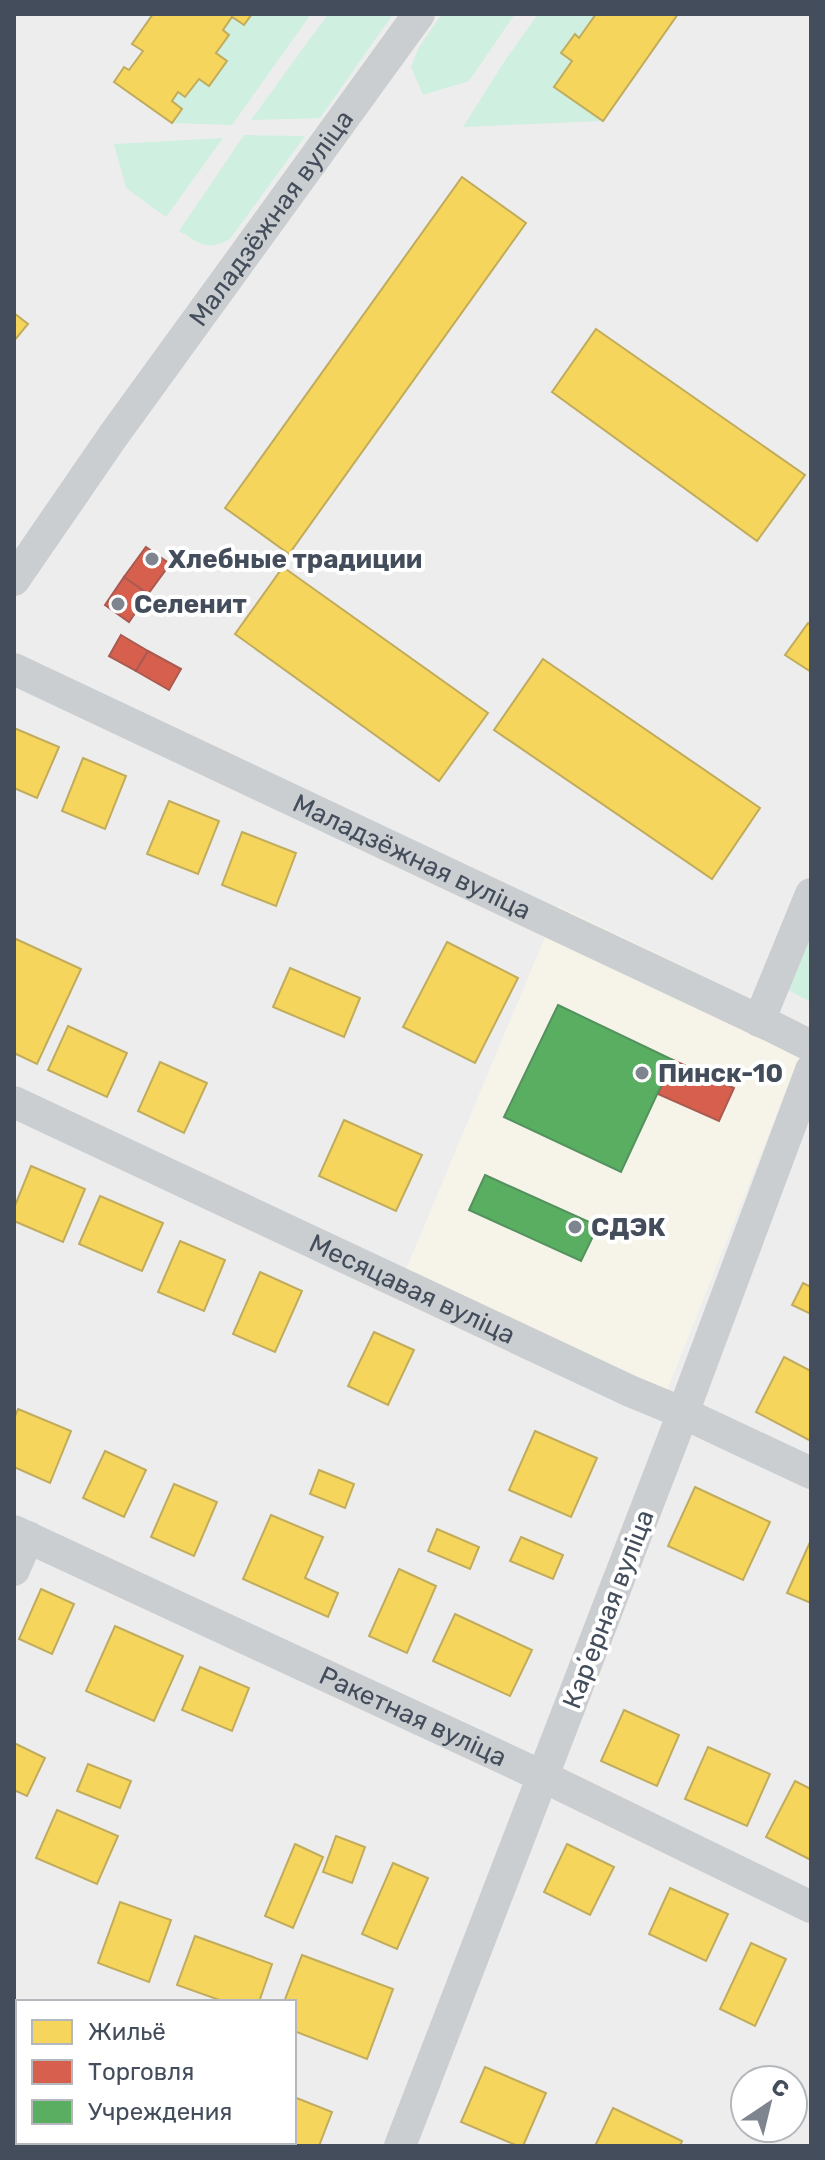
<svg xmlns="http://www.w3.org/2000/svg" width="825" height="2160" font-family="Rubik,sans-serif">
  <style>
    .commercial { fill: #f6f4e8 }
    .green { fill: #cfefe0 }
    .homes { fill: #f6d55c; stroke: #c0ac5c; stroke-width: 2 }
    .shops { fill: #d6604d; stroke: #aa5a51; stroke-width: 2 }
    .public { fill: #5aae61; stroke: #53915f; stroke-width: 2 }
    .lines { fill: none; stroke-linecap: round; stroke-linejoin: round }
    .street { stroke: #cbced1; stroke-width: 32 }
    .poi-dot { fill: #7f858e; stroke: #fff; stroke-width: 3 }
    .labels { text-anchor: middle; stroke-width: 8; stroke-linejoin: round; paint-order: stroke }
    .street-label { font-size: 26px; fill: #434d5b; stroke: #fff }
    .poi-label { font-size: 26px; font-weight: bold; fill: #434d5b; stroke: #fff; text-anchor: start }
  </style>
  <rect width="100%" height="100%" fill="#eeeded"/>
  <path class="commercial" d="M558,906l253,122 -153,385 -263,-117z"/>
  <g class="green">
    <path d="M252,14h59l-79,111 -60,-2 10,-14 -10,-8 6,-9 8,5 43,-62 -6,-5 9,-13 12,8z"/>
    <path d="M328,14h65l-73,104 -69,2z"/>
    <path d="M442,14h73l-46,67 -46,14 -12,-28 8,-20z"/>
    <path d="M538,14h58l-17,24 -4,-4 -14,19 11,8 31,60 -140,6 43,-68z"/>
    <path d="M244,135l61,1 -75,103c-24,13 -30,4 -51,-8z"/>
    <path d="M223,138l-57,79 -40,-29 -12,-44z"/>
    <path d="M811,932v70l-23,-12z"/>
  </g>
  <g class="homes">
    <path d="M153,14h99l-8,11 -12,-8 -9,13 6,5 -13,18 11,8 -18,25 -10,-7 -14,18 -7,-5 -6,9 10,8 -10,14 -58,-41 10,-15 5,3 14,-19 -11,-7z"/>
    <path d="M596,14h82l-75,107 -49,-34 18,-26 -11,-8 14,-19 4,4z"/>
    <path d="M462,177l64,46 -237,331 -64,-46z"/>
    <path d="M14,313l14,11 -14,17z"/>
    <path d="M596,329l209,146 -48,66 -205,-149z"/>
    <path d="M283,567l205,146 -49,68 -204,-147z"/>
    <path d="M808,623l3,2v47l-26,-17z"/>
    <path d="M543,659l217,149 -48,71 -218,-149z"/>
    <path d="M14,728l45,19 -22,51 -23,-10z"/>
    <path d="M83,758l43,18 -21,53 -43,-18z"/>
    <path d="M169,801l50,20 -21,53 -51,-20z"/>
    <path d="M242,832l54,21 -20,53 -54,-21z"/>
    <path d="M16,939l65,30 -44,95 -23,-11v-110z"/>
    <path d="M447,942l71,36 -43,85 -72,-36z"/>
    <path d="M290,968l70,30 -16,39 -71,-30z"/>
    <path d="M68,1026l59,27 -20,44 -59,-27z"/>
    <path d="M160,1062l47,21 -23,50 -46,-22z"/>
    <path d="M344,1120l78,35 -26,56 -77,-35z"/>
    <path d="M31,1166l54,23 -22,53 -49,-21v-13z"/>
    <path d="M100,1196l63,27 -21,48 -63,-27z"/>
    <path d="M180,1241l45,19 -21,51 -46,-19z"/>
    <path d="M260,1272l42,19 -27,61 -42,-18z"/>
    <path d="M803,1283l8,4v27l-19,-9z"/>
    <path d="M374,1332l40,18 -26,55 -40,-19z"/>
    <path d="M784,1357l27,14v70l-55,-29z"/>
    <path d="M18,1409l53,22 -21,52 -36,-16v-48z"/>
    <path d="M535,1431l62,27 -26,59 -62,-27z"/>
    <path d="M105,1451l41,19 -22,47 -41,-19z"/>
    <path d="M319,1470l35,14 -9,24 -35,-14z"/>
    <path d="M174,1484l43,18 -23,54 -43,-19z"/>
    <path d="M695,1487l75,35 -27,58 -75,-34z"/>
    <path d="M271,1515l52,22 -18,41 33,15 -10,24 -85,-38z"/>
    <path d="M437,1529l42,18 -9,22 -42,-18z"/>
    <path d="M521,1537l42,18 -10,24 -43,-18z"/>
    <path d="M811,1540v63l-24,-10z"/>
    <path d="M399,1569l37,17 -29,67 -38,-17z"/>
    <path d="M41,1589l33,15 -22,50 -33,-15z"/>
    <path d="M455,1614l77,36 -22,46 -77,-35z"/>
    <path d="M115,1626l68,30 -29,65 -68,-30z"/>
    <path d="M200,1667l49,21 -17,43 -50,-21z"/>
    <path d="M624,1710l55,25 -22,51 -56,-25z"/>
    <path d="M14,1743l31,15 -18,38 -13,-6z"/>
    <path d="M708,1747l62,27 -23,52 -62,-27z"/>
    <path d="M88,1764l43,17 -11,27 -43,-17z"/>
    <path d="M795,1781l16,8v71l-45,-23z"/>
    <path d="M57,1810l61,26 -21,48 -61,-26z"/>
    <path d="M336,1836l29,11 -13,36 -29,-11z"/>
    <path d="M295,1844l28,13 -30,71 -28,-12z"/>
    <path d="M567,1844l47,23 -24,48 -46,-23z"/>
    <path d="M393,1863l35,15 -31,71 -35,-15z"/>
    <path d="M670,1888l58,26 -22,47 -57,-27z"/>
    <path d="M120,1902l51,18 -22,62 -51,-19z"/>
    <path d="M195,1936l77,28 -13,38h-34l-48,-17z"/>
    <path d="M751,1943l35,16 -31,67 -35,-17z"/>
    <path d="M302,1955l91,34 -26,70 -73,-28v-29h-10z"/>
    <path d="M485,2067l61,26 -23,53h-5l-57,-24z"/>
    <path d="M294,2097l38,15 -13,34h-61l-8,-3 44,-1z"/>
    <path d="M613,2108l69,33 -2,5h-85z"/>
  </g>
  <g class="shops">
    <path d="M146,547l24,17 -22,30 -24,-17z"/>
    <path d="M124,577l24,17 -19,28 -24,-17z"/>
    <path d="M121,635l27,16 -12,20 -27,-15z"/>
    <path d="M148,651l33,18 -12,21 -33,-19z"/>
    <path d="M673,1060l61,28 -15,33 -61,-27z"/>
  </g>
  <g class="public">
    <path d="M558,1005l115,55 -52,112 -117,-55z"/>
    <path d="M485,1175l113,51 -17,35 -112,-51z"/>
  </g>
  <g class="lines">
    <g class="street">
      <path id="s1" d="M14,580l99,-144 306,-422"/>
      <path id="s2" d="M14,669l757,357 40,20"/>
      <path d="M759,1021l52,-127"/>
      <path id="s3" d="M14,1102l616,289 53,22 128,60"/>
      <path id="s4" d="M14,1531l530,246 267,130"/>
      <path d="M14,1570l14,-33"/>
      <path d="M400,2146l283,-733 128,-343"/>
    </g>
  </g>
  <g class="poi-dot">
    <circle cx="152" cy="559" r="8"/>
    <circle cx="118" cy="604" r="8"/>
    <circle cx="642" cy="1073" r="8"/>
    <circle cx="575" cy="1227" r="8"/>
  </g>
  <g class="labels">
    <g class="street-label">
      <text dy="9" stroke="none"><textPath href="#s1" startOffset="444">Маладзёжная вуліца</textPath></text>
      <text dy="9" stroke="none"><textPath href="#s2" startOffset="440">Маладзёжная вуліца</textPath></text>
      <text dy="9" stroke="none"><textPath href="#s3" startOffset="440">Месяцавая вуліца</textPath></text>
      <text transform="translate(608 1609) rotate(-69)" y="9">Карʼерная вуліца</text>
      <text dy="9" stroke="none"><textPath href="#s4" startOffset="440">Ракетная вуліца</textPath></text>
    </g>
    <g class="poi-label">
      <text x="168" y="568">Хлебные традиции</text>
      <text x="134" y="613">Селенит</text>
      <text x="658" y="1082">Пинск-10</text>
      <text x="591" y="1236">СДЭК</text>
    </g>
  </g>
  <rect width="825" height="2160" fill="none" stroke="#434d5b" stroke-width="32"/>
  <rect x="16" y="2000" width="280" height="144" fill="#ffffff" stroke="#b4b8bd" stroke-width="2"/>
  <rect x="32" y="2020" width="40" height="24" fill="#f6d55c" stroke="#b4b8bd" stroke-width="2"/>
  <text x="88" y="2040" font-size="24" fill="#434d5b">Жильё</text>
  <rect x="32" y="2060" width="40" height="24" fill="#d6604d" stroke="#b4b8bd" stroke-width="2"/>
  <text x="88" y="2080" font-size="24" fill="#434d5b">Торговля</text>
  <rect x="32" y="2100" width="40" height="24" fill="#5aae61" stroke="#b4b8bd" stroke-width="2"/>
  <text x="88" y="2120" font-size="24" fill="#434d5b">Учреждения</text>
  <g transform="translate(769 2104) rotate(35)"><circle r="38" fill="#ffffff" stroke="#b4b8bd" stroke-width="2"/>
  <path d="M0-6L14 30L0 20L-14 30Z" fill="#7f858e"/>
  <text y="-12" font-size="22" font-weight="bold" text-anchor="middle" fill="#434d5b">С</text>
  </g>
</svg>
